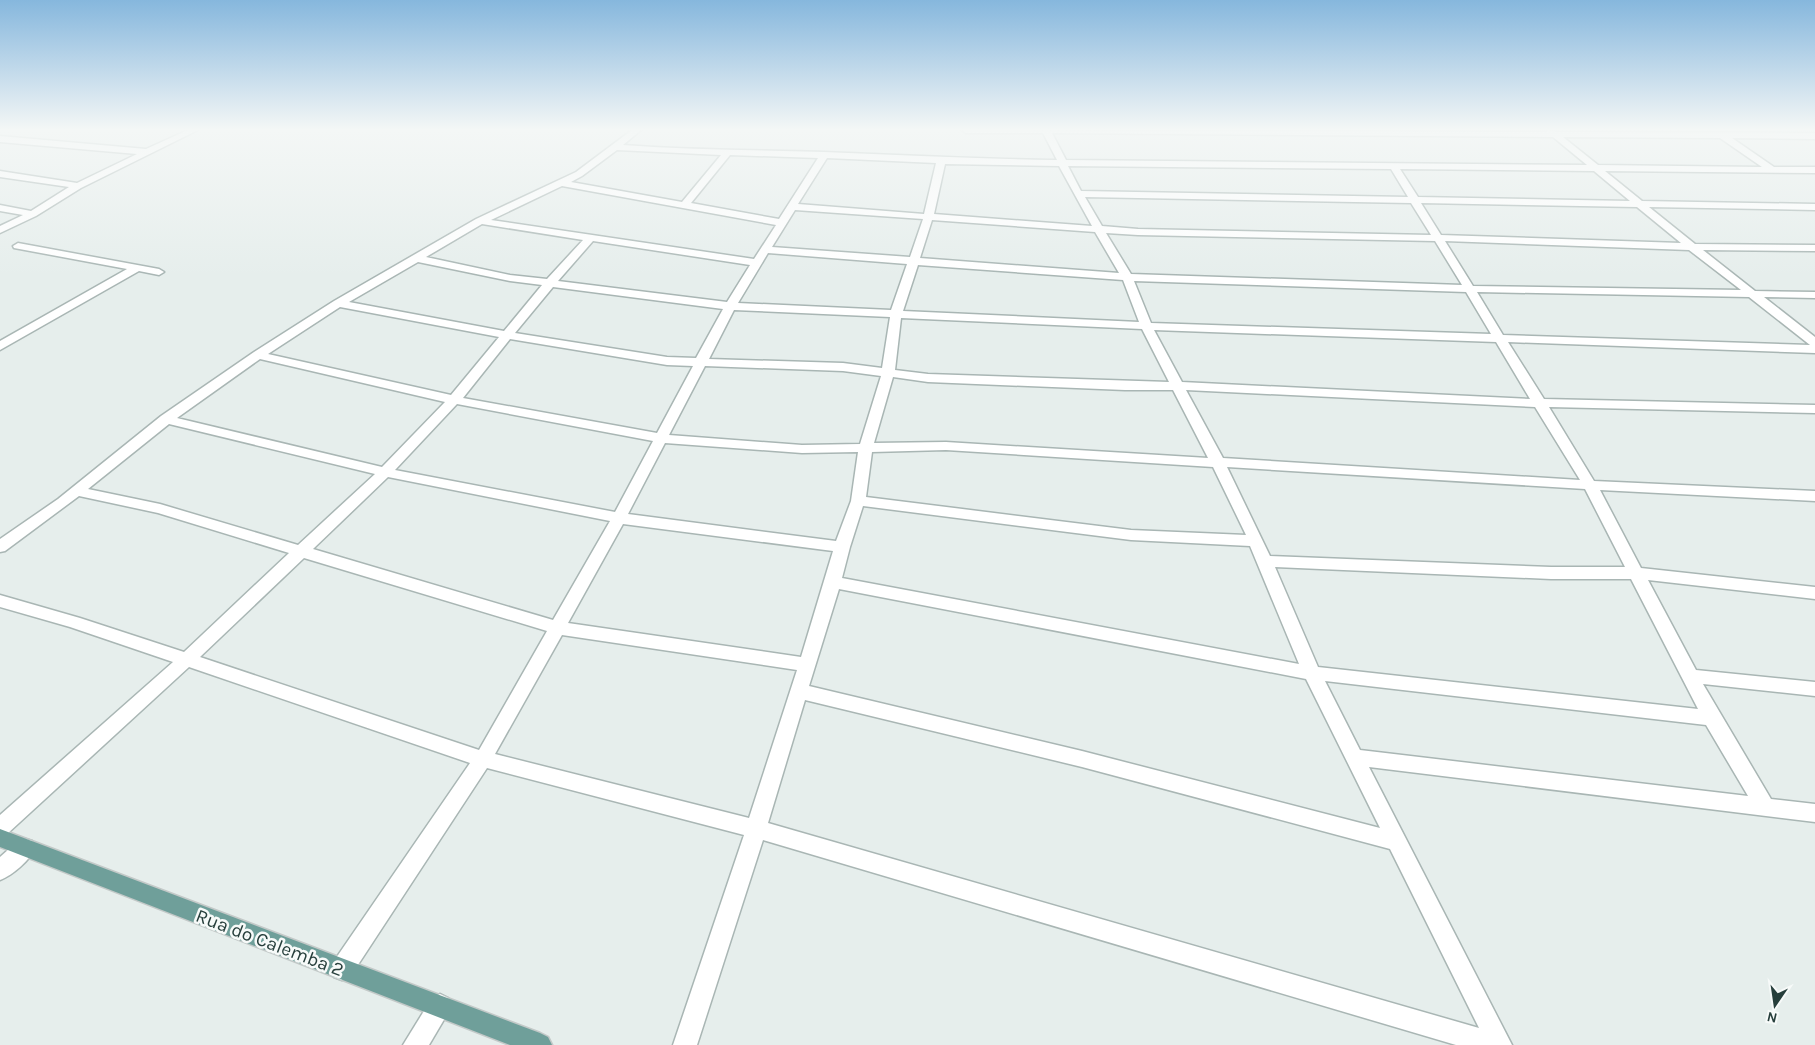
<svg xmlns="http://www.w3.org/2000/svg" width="1815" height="1045" font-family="Karla,sans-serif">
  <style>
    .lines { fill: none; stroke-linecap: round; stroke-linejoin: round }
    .minor-casing { stroke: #a9b6b4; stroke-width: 3 }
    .major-casing { stroke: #c3c9c8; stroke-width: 3 }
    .minor { fill: #fff; fill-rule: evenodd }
    .major { fill: #6f9f9a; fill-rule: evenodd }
    .labels { text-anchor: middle; stroke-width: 5; stroke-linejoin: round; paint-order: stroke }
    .near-street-label { font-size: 19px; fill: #273f3c; stroke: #f7faf9 }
  </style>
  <rect width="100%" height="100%" fill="#e6eeec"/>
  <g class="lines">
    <defs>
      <g id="minor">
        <path d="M188,130h10l-117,58 -45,28 -36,17v-7l23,-11 -23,-4v-6l31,6 38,-24 -69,-10v-6l77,12 60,-29 -137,-12v-6l146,13z"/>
        <path d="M632,130h9l-18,15c67,5 134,5 201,7 78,3 155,7 233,8l-14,-27h-77l-4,-3 585,2 1,-2 9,2 258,1v6l-83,-1 42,29h41v6l-210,-2 37,30 173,3v6l-166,-3 46,37 120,1v6l-112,-1 52,41 60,1v6l-51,-1 51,40v16l-307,-11 36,57 271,6v8l-266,-6 45,74 221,10v10l-215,-11 41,78 174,19v12l-167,-19 48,90 119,12v14l-112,-12 68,115 44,5v18l-446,-55 143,278h-56l-693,-205 -66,205h-24l71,-210 -257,-67 -137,209 -8,3 -8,-3 -3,-8 3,-8 136,-198 -281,-96 -182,167 -7,3v-22l173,-153 -103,-35 -70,-20v-12l80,23 104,34 105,-99 -131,-40 -79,-17 -74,55 -5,1v-13l58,-40 103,-83 93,-64 80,-51 142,-82 100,-47zM1052,133l501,4 34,28 -521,-5zM1563,137l157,1 42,29 -164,-2zM617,150l104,5 -39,47 -111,-20 11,-6zM730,155l88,3 -39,61 -88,-16zM827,158l109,5 -12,51 -126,-10zM945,164l114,2 33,60 -158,-12zM1068,166l323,3 17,28 -327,-6zM1400,169l194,2 36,30 -212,-4zM562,186l214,39 -22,34 -263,-39zM1085,197l326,6 20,32 -293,-6 -36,-3zM1421,203l216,4 44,36 -240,-8zM795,210l128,9 -13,38 -138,-10zM932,220l163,12 24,41 -199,-15zM482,224l101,16 -36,39 -37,-4 -84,-18zM1106,233l32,2 297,6 27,44 -331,-11zM593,241l157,24 -23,37 -169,-21zM1445,241l244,9 52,40 -268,-4zM768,253l139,11 -16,46 -153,-7zM418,262l92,19 32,4 -38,46 -155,-29zM918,265l205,15 16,42 -236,-11zM1134,281l332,11 25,42 -340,-11zM553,287l170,22 -27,49 -29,-1 -152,-24zM1477,292l272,5 61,48 -307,-10zM340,307l159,30 -48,58 -183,-41zM734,310l156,7 -8,51 -39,-5 -134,-4zM901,318l241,11 27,53 -241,-8 -33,-4zM1154,330l342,12 34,57 -348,-17zM510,339l157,26 26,1 -36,67 -194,-35zM260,359l185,43 -63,65 -205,-49zM705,366l138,5 38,5 -21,68 -58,1 -133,-10zM893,377l35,5 197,8h48l35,68 -262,-16 -72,1zM1186,390l349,17 45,73 -357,-22zM457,404l196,37 -38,71 -220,-42zM169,424l206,50 -77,71 -138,-41 -72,-15zM665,443l137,10 56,-1 -7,49 -15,40 -208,-27zM946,450l267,17 33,68 -115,-5 -265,-33 6,-45zM1227,467l358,22 40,78h-74l-281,-11zM388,477l222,44 -57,99 -240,-71zM863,506l268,34 119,6 49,118 -457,-86 8,-31zM623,524l210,27 -32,106 -233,-34zM304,558l243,73 -68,119 -279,-93zM1275,567l276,12h80l67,130 -380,-42zM839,589l467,90 74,149 -298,-77 -273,-65zM562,635l235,35 -48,148 -254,-64zM1325,681l381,44 42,71 -388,-46zM805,700l277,67 308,82 89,179 -711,-205z"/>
        <path d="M18,243l141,26 5,3 -5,3 -20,-4 -139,79v-9l127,-72 -113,-21 -1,-2z"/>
        <path d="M25,839l7,2 3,7c-6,13 -22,27 -35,32v-23l18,-16z"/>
        <path d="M440,994l8,4 4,8 -23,39h-26l29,-47z"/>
      </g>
      <path id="major" d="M0,829l540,204 8,4 4,8h-42l-510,-198z"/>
    </defs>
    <use href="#minor" class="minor-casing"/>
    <use href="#major" class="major-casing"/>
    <use href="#minor" class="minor"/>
    <use href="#major" class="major"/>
  </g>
  <linearGradient id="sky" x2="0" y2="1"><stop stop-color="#86b7dd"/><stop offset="0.47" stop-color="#f4f7f6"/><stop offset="1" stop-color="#f4f7f6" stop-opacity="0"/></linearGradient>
  <rect width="1815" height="276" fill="url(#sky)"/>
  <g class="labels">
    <g class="near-street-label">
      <text transform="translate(270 942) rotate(21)" y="7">Rua do Calemba 2</text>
    </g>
  </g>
  <g transform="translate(1775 1005) rotate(193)" stroke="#f7faf9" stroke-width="4" paint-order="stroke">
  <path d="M0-4L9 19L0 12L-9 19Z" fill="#273f3c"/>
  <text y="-8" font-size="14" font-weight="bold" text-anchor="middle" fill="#273f3c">N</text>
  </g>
</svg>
